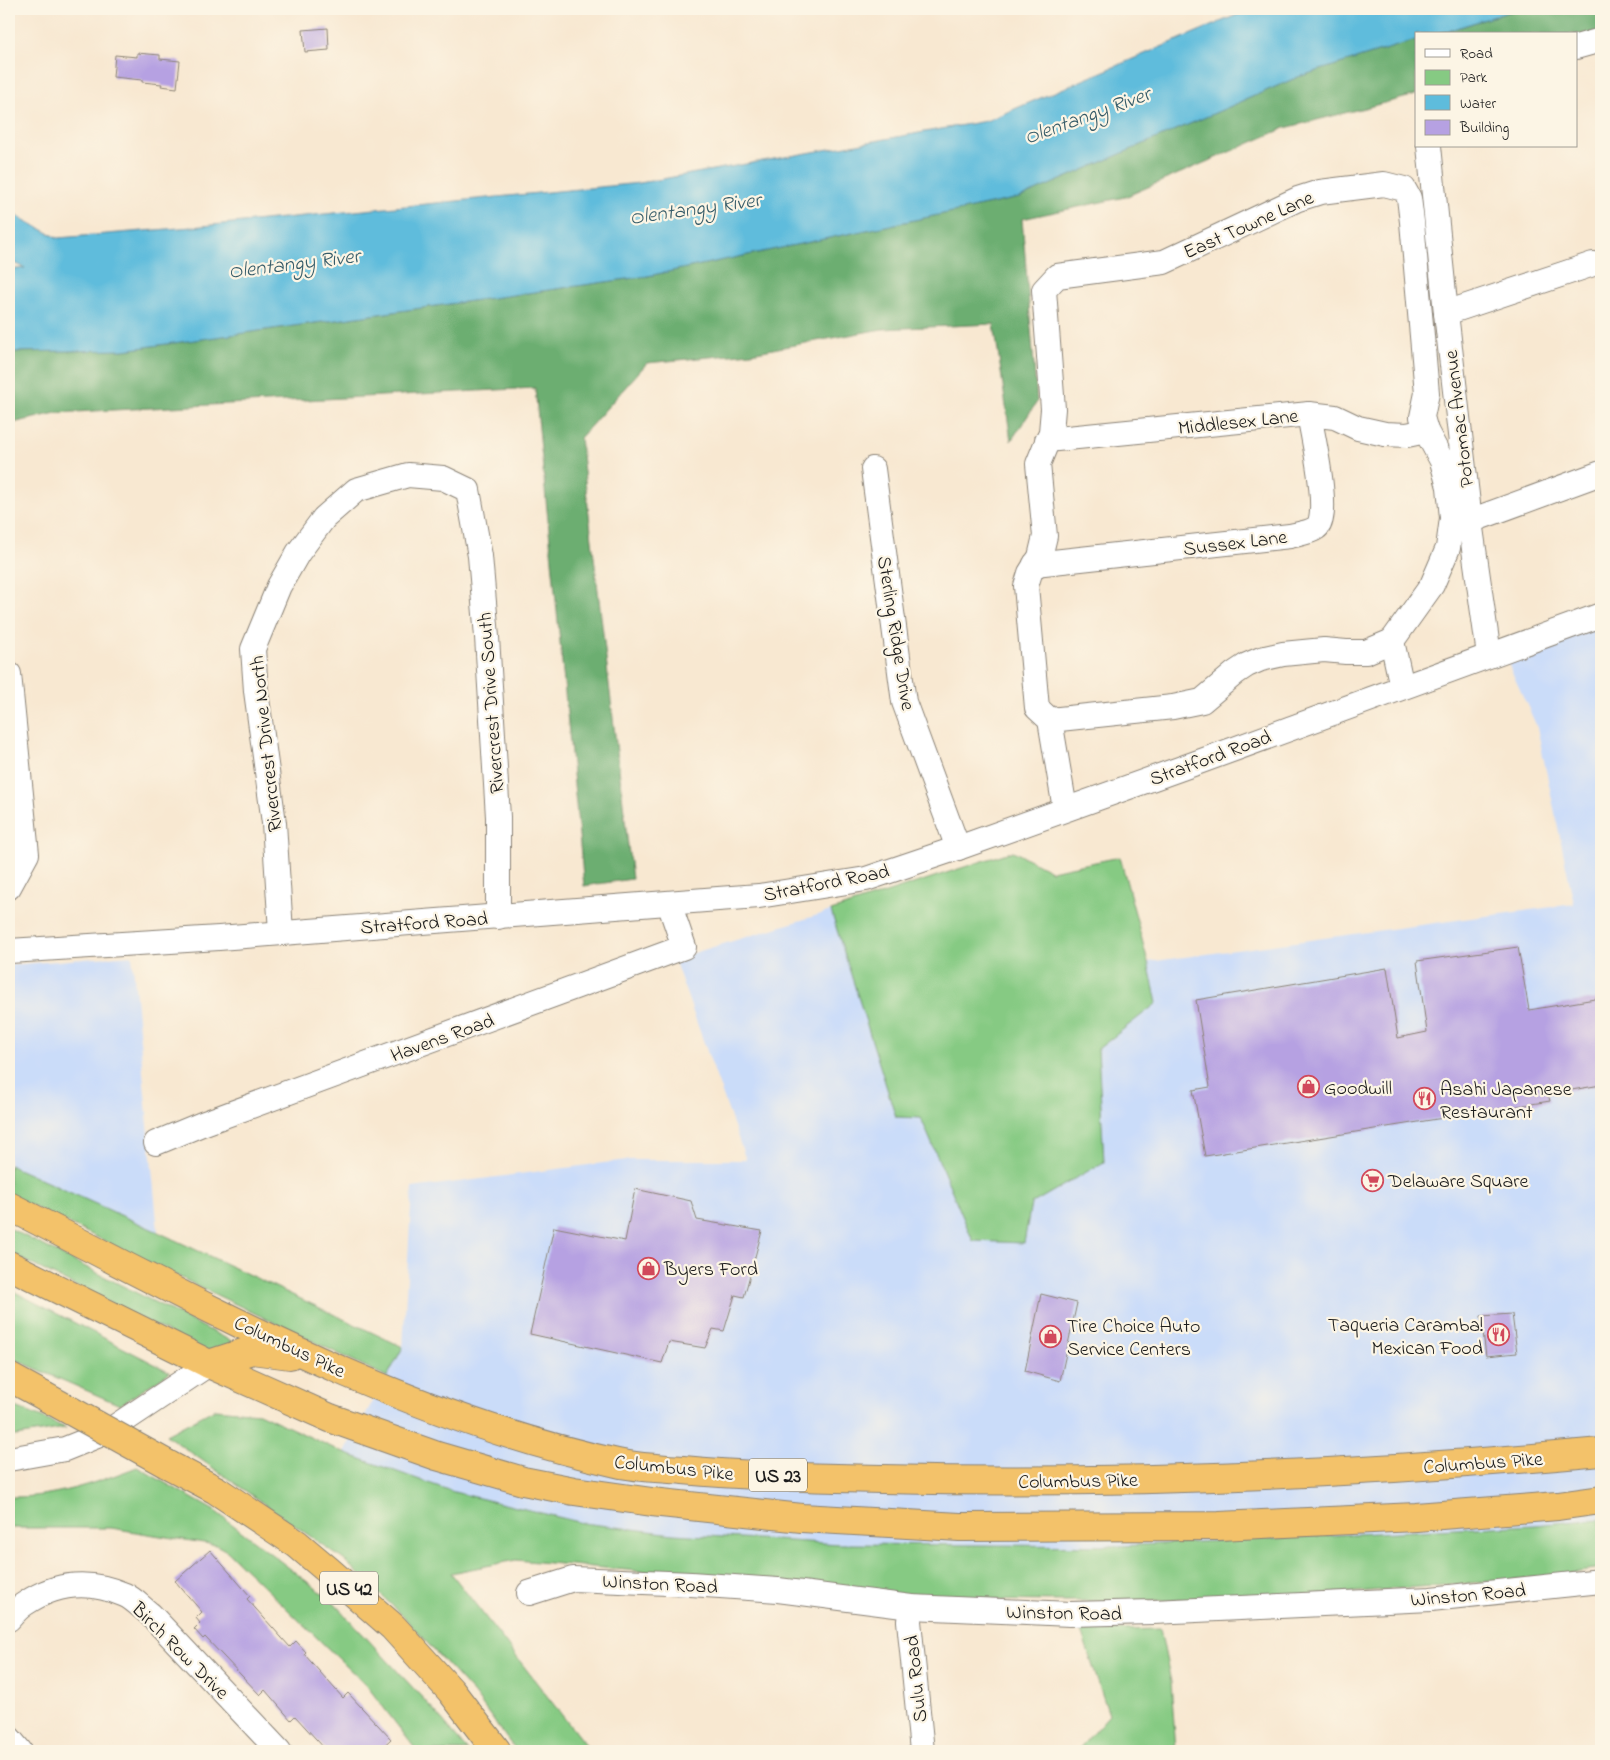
<svg xmlns="http://www.w3.org/2000/svg" width="1610" height="1760" font-family="'Indie Flower',sans-serif">
  <style>
    .built { fill: #cadcf9 }
    .green { fill: #86ca83; stroke: #517350 }
    .forest { fill: #6cae71; stroke: #446546 }
    .water { fill: #5ebcdc; stroke: #3d6c7c }
    .building { fill: #b6a1e2 }
    .lines { fill: none; stroke-linecap: round; stroke-linejoin: round }
    .minor-casing { stroke: #8a8276; stroke-width: 26 }
    .highway-casing { stroke: #8a8276; stroke-width: 30 }
    .minor { stroke: #fff; stroke-width: 24 }
    .highway { stroke: #f3c26a; stroke-width: 28 }
    .highway-bridge-casing { stroke: #8a8276; stroke-width: 30; stroke-linecap: butt }
    .highway-bridge { stroke: #f3c26a; stroke-width: 28 }
    .labels { text-anchor: middle; stroke-width: 4.5; stroke-linejoin: round; paint-order: stroke }
    .shield { fill: #fcf5e5; stroke: #5f5d58; stroke-width: 1 }
    .shield-label { font-size: 19px; font-weight: bold; fill: #1c1c1c }
    .street-label { font-size: 20px; fill: #1c1c1c; stroke: #fcf5e5 }
    .poi-label { font-size: 20px; fill: #1c1c1c; stroke: #fcf5e5; text-anchor: start }
    .water-label { font-size: 21px; font-style: italic; fill: #365c69; stroke: #fcf5e5 }
  </style>
  <rect width="100%" height="100%" fill="#fcf5e5"/>
  <filter id="ink" filterUnits="userSpaceOnUse"><feTurbulence type="fractalNoise" baseFrequency=".02" numOctaves="2"/><feDisplacementMap in="SourceGraphic" scale="10" xChannelSelector="R" yChannelSelector="G"/><feConvolveMatrix kernelMatrix="1 2 1 2 8 2 1 2 1" color-interpolation-filters="sRGB"/></filter>
  <filter id="wash" filterUnits="userSpaceOnUse"><feTurbulence type="fractalNoise" baseFrequency=".0096" numOctaves="4" result="noise"/><feDisplacementMap in="SourceGraphic" scale="20" xChannelSelector="R" yChannelSelector="G"/><feGaussianBlur stdDeviation="1.12" result="paint"/><feColorMatrix in="noise" values="0 0 0 0 0 0 0 0 0 0 0 0 0 0 0 0 0 1.4 0 .05"/><feComposite in="paint" operator="in"/></filter>
  <g filter="url(#wash)">
    <rect width="100%" height="100%" fill="#f8e8d1"/>
    <g class="built">
      <path d="M1601,625v894l-66,6 -416,21 -279,-2 -167,-10 -90,-11 -129,-31 -110,-39 59,-106 9,-159 215,-28h119l-72,-201 157,-48 65,206 25,1 52,123 58,-37 73,-42 -6,-113 58,-46 -8,-41 426,-58 -37,-177 -31,-68z"/>
      <path d="M132,955l26,277 -149,-67v-200z"/>
    </g>
    <g class="green">
      <path d="M1013,851l38,20 69,-14 28,105 9,41 -59,46 6,113 -73,42 -7,39 -51,-2 -52,-123 -25,-1 -65,-206z"/>
      <path d="M9,1165l149,67 245,115 -16,30 -378,-182z"/>
      <path d="M9,1228l226,115 -27,9 -199,-99z"/>
      <path d="M9,1289l161,83 -50,33 -111,-48z"/>
      <path d="M9,1404l57,24 -50,8h-7z"/>
      <path d="M215,1409l44,4 85,40 110,39 129,31 90,11 167,10 279,2 416,-21 66,-6v50l-57,8 -199,16 -191,8h-82l-116,-1 -440,-40 -65,13 139,178h-74l-42,-57 -75,-82 -55,-52 -178,-125z"/>
      <path d="M137,1467l78,44 116,89 98,105 39,46h-51l-50,-65 -140,-135 -11,-6 -105,-17h-102v-31c44,1 87,-14 128,-30z"/>
      <path d="M1160,1629l11,53 5,69h-99l32,-36 -28,-84z"/>
    </g>
    <g class="forest">
      <path d="M1518,9h83v24l-25,8v-7h-138z"/>
      <path d="M1416,40v55l-131,33 -160,69 -103,22 15,183 -26,39 -17,-117 -112,5 -131,24 -104,10 -67,75 52,441 -48,7 -49,-498 -479,25 -47,11v-72l115,-2 524,-74 371,-78 279,-121z"/>
    </g>
    <path class="water" d="M1251,9h267l-81,25h-21v6l-118,37 -279,121 -371,78 -524,74 -115,2v-82l16,-2 -16,-7v-49l49,26 134,-11 448,-44 346,-62z"/>
    <g id="blocks">
      <g class="building">
        <path d="M328,28l1,22 -24,2 -2,-22z"/>
        <path d="M137,53l23,2v4l20,2 -3,27 -16,-2 1,-2 -20,-2v-2l-29,-3 2,-22 22,2z"/>
        <path d="M1518,947l11,63 72,-12v87l-53,9 2,7 -345,55 -12,-66 17,-3 -14,-87 191,-32 11,70 29,-6 -10,-71z"/>
        <path d="M635,1189l56,12 6,19 65,11 -18,66 -9,-2 -11,36 -11,-2 -8,19 -36,-6 -7,21 -132,-29 24,-107 71,14z"/>
        <path d="M1041,1294l36,9 -17,78 -35,-10z"/>
        <path d="M1512,1314l5,39 -31,3 -5,-40z"/>
        <path d="M210,1550l40,46 -3,3 43,48 6,-6 10,11 -2,2 39,44 5,-5 43,46 -13,12h-51l-32,-35 -4,4 -26,-30 -5,5 -55,-58 -2,2 -9,-10 6,-6 -4,-5 6,-6 -27,-31z"/>
      </g>
    </g>
  </g>
  <g filter="url(#ink)">
    <use href="#blocks" fill-opacity="0" stroke="#8a8276" stroke-width="1"/>
    <g class="lines">
      <defs>
        <g id="minor">
          <path d="M1576,47l25,-7"/>
          <path d="M1429,146l17,167 24,208 19,134"/>
          <path d="M1446,313l147,-49"/>
          <path d="M1047,440l262,-26 26,3 23,11 27,6 22,1 19,-4"/>
          <path d="M873,469l31,233 54,146"/>
          <path d="M1470,521l131,-48"/>
          <path d="M1035,564l255,-28c7,-2 19,-3 26,-8 16,-10 -4,-95 -7,-114"/>
          <path d="M1392,641l10,46"/>
          <path d="M9,674l18,180 -18,33"/>
          <path d="M1050,720l123,-13 29,-6 33,-28 12,-8 14,-6 22,-5 41,-4 22,2h20l26,-11 40,-56 16,-37 4,-30 -3,-31 -7,-26 -16,-30 -4,-14 5,-24 -15,-171 -3,-24 -5,-9 -20,-5 -64,8 -22,7 -134,63 -107,14 -13,14 9,119 -2,23 -13,32 7,72 -5,21 -10,16 -4,13 11,122 13,12 15,89"/>
          <path d="M281,932l-7,-109 -18,-132 -3,-42 26,-63 19,-33 26,-35 32,-28 52,-15 35,3 25,12 12,66 7,81 11,180v100"/>
          <path d="M9,951l210,-13 499,-39 41,-3 107,-17 92,-31 238,-85 405,-148"/>
          <path d="M156,1143l46,-19 482,-177 -15,-44"/>
          <path d="M9,1459l56,-10 42,-17 102,-68"/>
          <path d="M529,1593l44,-14 118,5 87,6 133,17 159,7 83,-2 278,-13 170,-18"/>
          <path d="M911,1607l-2,14 13,130"/>
          <path d="M9,1619c5,-6 10,-12 17,-16 31,-21 65,-23 99,-8 9,4 17,13 25,19l129,137"/>
          <path d="M9,1738l11,13"/>
        </g>
        <g id="highway">
          <path d="M9,1206c196,100 391,210 608,257 21,5 44,5 66,7 66,6 133,8 199,9 240,6 480,-5 719,-27"/>
          <path d="M9,1265l200,99 121,54 107,38 86,25 51,10 78,11 150,16 158,9 259,-1 197,-9 142,-11 43,-6"/>
          <path d="M209,1364l43,-14 38,5"/>
          <path d="M9,1377l35,19"/>
          <path d="M167,1464l49,26 81,54 32,27 64,56 58,64 46,60"/>
        </g>
      </defs>
      <use href="#minor" class="minor-casing"/>
      <use href="#highway" class="highway-casing"/>
      <use href="#minor" class="minor"/>
      <use href="#highway" class="highway"/>
      <defs>
        <path id="highway-bridge" d="M44,1396l123,68"/>
      </defs>
      <use href="#highway-bridge" class="highway-bridge-casing"/>
      <use href="#highway-bridge" class="highway-bridge"/>
    </g>
  </g>
  <defs>
    <symbol id="shop-ring" viewBox="-11 -11 22 22"><circle r="9.5" fill="#fcf5e5" stroke="#d1495b" stroke-width="1.5"/><path d="M-5-2.5h2.3a2.7 3.5 0 0 1 5.4 0H5L5.5 6h-11ZM-1.5-2.5h3a1.5 2.3 0 0 0-3 0Z" fill="#d1495b"/></symbol>
    <symbol id="restaurant-ring" viewBox="-11 -11 22 22"><circle r="9.5" fill="#fcf5e5" stroke="#d1495b" stroke-width="1.5"/><path d="M-5-6h1v4h1v-4h1v4h1v-4h1v5L-1.5 .5V6h-2V.5L-5-1ZM5-6V6H3V1.5H1.5Q1.5-4 5-6Z" fill="#d1495b"/></symbol>
    <symbol id="supermarket-ring" viewBox="-11 -11 22 22"><circle r="9.5" fill="#fcf5e5" stroke="#d1495b" stroke-width="1.5"/><path d="M-6-5.5h2.5l.6 2H6L4.5 2H-2.5L-4.4-4H-6ZM-1.5 3.2a1.3 1.3 0 1 0 .1 0ZM3 3.2a1.3 1.3 0 1 0 .1 0Z" fill="#d1495b"/></symbol>
  </defs>
  <g fill-rule="evenodd">
    <use href="#shop-ring" x="1296" y="1074" width="25" height="25"/>
    <use href="#restaurant-ring" x="1412" y="1086" width="25" height="25"/>
    <use href="#supermarket-ring" x="1360" y="1168" width="25" height="25"/>
    <use href="#shop-ring" x="636" y="1256" width="25" height="25"/>
    <use href="#restaurant-ring" x="1486" y="1322" width="25" height="25"/>
    <use href="#shop-ring" x="1038" y="1324" width="25" height="25"/>
  </g>
  <g class="labels">
    <g class="shield">
      <rect x="749" y="1458.5" width="58" height="33" rx="4"/>
      <rect x="320" y="1571.5" width="58" height="33" rx="4"/>
    </g>
    <g class="shield-label">
      <text x="778" y="1482">US 23</text>
      <text x="349" y="1595">US 42</text>
    </g>
    <g class="street-label">
      <text transform="translate(1248 224) rotate(-24)" y="7">East Towne Lane</text>
      <text transform="translate(1458 419) rotate(-97)" y="7">Potomac Avenue</text>
      <text transform="translate(1238 421) rotate(-6)" y="7">Middlesex Lane</text>
      <text transform="translate(1235 542) rotate(-7)" y="7">Sussex Lane</text>
      <text transform="translate(897 633) rotate(81)" y="7">Sterling Ridge Drive</text>
      <text transform="translate(490 703) rotate(-94)" y="7">Rivercrest Drive South</text>
      <text transform="translate(265 744) rotate(-96)" y="7">Rivercrest Drive North</text>
      <text transform="translate(1210 757) rotate(-20)" y="7">Stratford Road</text>
      <text transform="translate(826 882) rotate(-11)" y="7">Stratford Road</text>
      <text transform="translate(424 922) rotate(-4)" y="7">Stratford Road</text>
      <text transform="translate(442 1037) rotate(-20)" y="7">Havens Road</text>
      <text transform="translate(290 1346) rotate(25)" y="7">Columbus Pike</text>
      <text transform="translate(1483 1462) rotate(-4)" y="7">Columbus Pike</text>
      <text transform="translate(674 1467) rotate(6)" y="7">Columbus Pike</text>
      <text transform="translate(1078 1480) rotate(-1)" y="7">Columbus Pike</text>
      <text transform="translate(660 1583) rotate(3)" y="7">Winston Road</text>
      <text transform="translate(1468 1594) rotate(-5)" y="7">Winston Road</text>
      <text transform="translate(1064 1612) rotate(1)" y="7">Winston Road</text>
      <text transform="translate(181 1650) rotate(45)" y="7">Birch Row Drive</text>
      <text transform="translate(915 1679) rotate(-96)" y="7">Sulu Road</text>
    </g>
    <g class="poi-label">
      <text x="1324" y="1094">Goodwill</text>
      <text x="1440" y="1095">Asahi Japanese<tspan x="1440" dy="23">Restaurant</tspan></text>
      <text x="1388" y="1187">Delaware Square</text>
      <text x="664" y="1275">Byers Ford</text>
      <text x="1483" y="1331" text-anchor="end">Taqueria Caramba!<tspan x="1483" dy="23">Mexican Food</tspan></text>
      <text x="1067" y="1332">Tire Choice Auto<tspan x="1067" dy="23">Service Centers</tspan></text>
    </g>
    <g class="water-label">
      <text transform="translate(1087 115) rotate(-20)" y="7">Olentangy River</text>
      <text transform="translate(695 208) rotate(-8)" y="7">Olentangy River</text>
      <text transform="translate(294 263) rotate(-7)" y="7">Olentangy River</text>
    </g>
  </g>
  <rect width="1610" height="1760" fill="none" stroke="#fcf5e5" stroke-width="30"/>
  <rect x="1415" y="32" width="162" height="115" fill="#fcf5e5" stroke="#a29e95"/>
  <rect x="1425" y="49" width="25" height="8" fill="#ffffff" stroke="#a29e95"/>
  <text x="1460" y="58" font-size="15" fill="#1c1c1c">Road</text>
  <rect x="1425" y="70" width="25" height="15" fill="#86ca83" stroke="#a29e95"/>
  <text x="1460" y="82" font-size="15" fill="#1c1c1c">Park</text>
  <rect x="1425" y="95" width="25" height="15" fill="#5ebcdc" stroke="#a29e95"/>
  <text x="1460" y="108" font-size="15" fill="#1c1c1c">Water</text>
  <rect x="1425" y="120" width="25" height="15" fill="#b6a1e2" stroke="#a29e95"/>
  <text x="1460" y="132" font-size="15" fill="#1c1c1c">Building</text>
</svg>
